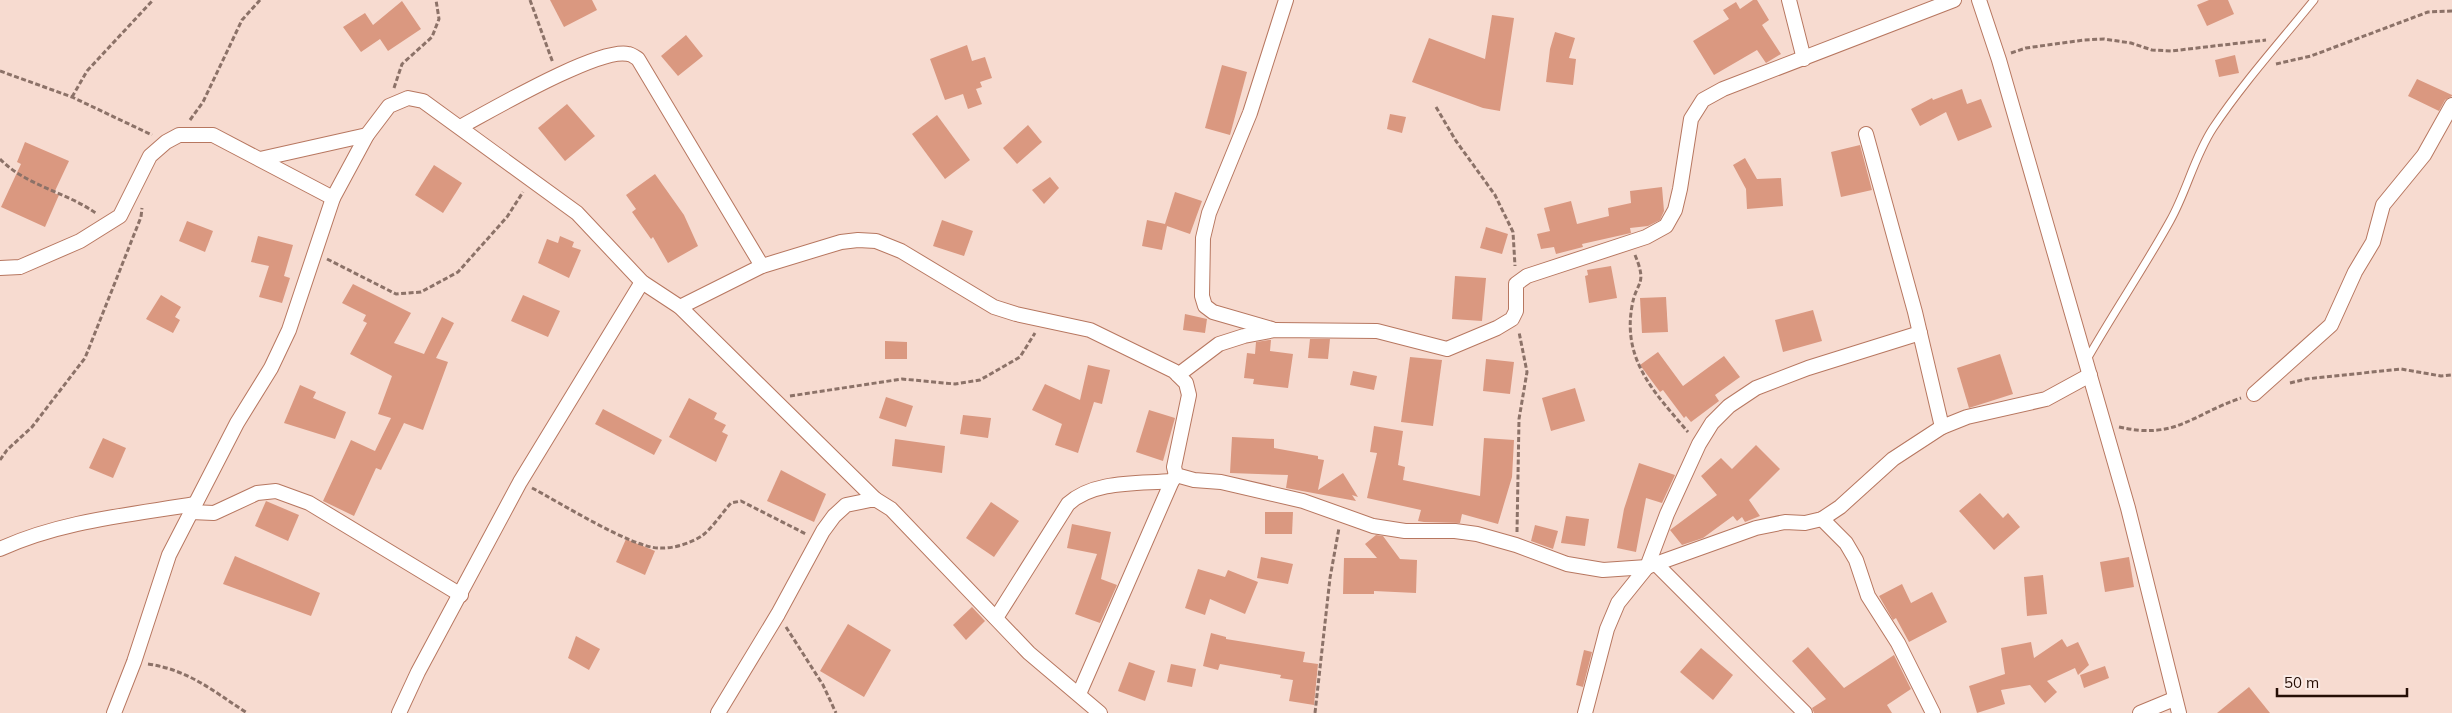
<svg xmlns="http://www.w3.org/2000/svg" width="2452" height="713" font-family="Mulish,sans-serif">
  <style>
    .building { fill: #da9880 }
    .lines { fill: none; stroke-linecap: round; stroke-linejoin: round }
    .service-casing { stroke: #b77760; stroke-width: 9 }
    .minor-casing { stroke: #b77760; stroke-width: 16 }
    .path { stroke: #8c7268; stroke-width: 3; stroke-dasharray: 5 2.5; stroke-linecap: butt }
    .service { stroke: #fff; stroke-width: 7 }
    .minor { stroke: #fff; stroke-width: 14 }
  </style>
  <rect width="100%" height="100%" fill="#f7dbd0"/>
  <g class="building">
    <path d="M550,0h42l5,10 -33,17z"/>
    <path d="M1753,0h4l12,20 -7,5 19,29 -15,9 -9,-13 -43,25 -21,-34 36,-22 -6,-9 13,-8 4,7z"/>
    <path d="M2209,0h19l6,14 -27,12 -10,-21z"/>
    <path d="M402,1l19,28 -33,22 -8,-12 -19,13 -18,-25 22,-14 8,12z"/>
    <path d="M1492,15l22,3 -14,93 -17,-3 -71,-26 17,-44 56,21z"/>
    <path d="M1555,32l20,6 -6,20 7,1 -3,26 -27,-3 4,-33z"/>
    <path d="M686,35l17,21 -25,20 -17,-20z"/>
    <path d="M967,45l5,16 13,-4 7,21 -12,4 2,5 -6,2 6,15 -14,5 -5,-15 -18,6 -15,-41z"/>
    <path d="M2235,55l4,18 -20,4 -4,-17z"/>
    <path d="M1222,65l25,7 -17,63 -25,-7z"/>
    <path d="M2417,79l35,16v1l-7,4 -6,11 -31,-15z"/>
    <path d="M1962,89l5,15 14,-5 11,28 -34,14 -12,-29 -26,14 -9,-17 21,-11 1,2z"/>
    <path d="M567,104l28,32 -30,25 -27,-33z"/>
    <path d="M1390,114l16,3 -4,16 -15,-4z"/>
    <path d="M937,115l33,45 -25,19 -33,-45z"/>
    <path d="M1028,125l14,17 -25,22 -14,-16z"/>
    <path d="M25,142l44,19 -15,32 5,2 -14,32 -44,-20 20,-43 -4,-2z"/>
    <path d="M1860,145l12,45 -31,7 -10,-45z"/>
    <path d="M1745,158l12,21 24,-1 2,28 -36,3 -1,-20 -13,-24z"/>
    <path d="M434,165l28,18 -19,30 -28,-18z"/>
    <path d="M655,174l29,41 14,31 -30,17 -15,-26 -2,2 -19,-27 4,-3 -10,-14z"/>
    <path d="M1050,177l9,11 -15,16 -12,-14z"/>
    <path d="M1662,187l2,24 -4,9 -12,6 -18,2 1,5 -49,11 1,3 -27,7 -2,-7 -13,2 -4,-15 13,-3 -6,-23 27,-7 6,23 32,-8 -1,-8 23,-5 -1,-12z"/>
    <path d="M1175,192l27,9 -12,33 -23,-8 -5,24 -20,-4 5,-26 18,4z"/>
    <path d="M942,220l31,11 -9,25 -31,-10z"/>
    <path d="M187,221l26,10 -8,21 -26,-11z"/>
    <path d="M1486,227l22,7 -6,20 -22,-6z"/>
    <path d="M258,236l35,9 -9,31 6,2 -8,25 -23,-6 10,-31 -18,-4z"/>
    <path d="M560,236l14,6 -2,5 9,3 -12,28 -31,-15 9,-24 11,4z"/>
    <path d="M1611,266l6,32 -28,5 -4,-27 3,-1 -1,-5z"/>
    <path d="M1455,276l31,2 -4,43 -30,-2z"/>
    <path d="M353,284l58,29 -17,30 30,11 18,-37 12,6 -18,35 12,4 -25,68 -19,-7 -23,47 -5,-2 -22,48 -31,-15 28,-61 24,11 16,-33 -13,-4 14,-38 -42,-22 17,-31 -4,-2 3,-6 -24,-12z"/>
    <path d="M161,295l20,12 -6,10 5,3 -7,13 -27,-14z"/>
    <path d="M523,295l37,16 -12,26 -37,-16z"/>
    <path d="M1666,297l2,35 -26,1 -2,-35z"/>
    <path d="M1813,310l9,31 -39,11 -8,-32z"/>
    <path d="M1185,314l22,5 -2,14 -22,-3z"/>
    <path d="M1310,339h20l-2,20 -20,-1z"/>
    <path d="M1269,340h2l-1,11 23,3 -5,34 -35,-4 1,-5 -10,-1 3,-25 8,1 1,-12z"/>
    <path d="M885,341l22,1v17h-22z"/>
    <path d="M1658,352l25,34 41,-30 16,21 -25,18 4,6 -28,21 -5,-6 -2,2 -21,-28 -3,2 -20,-27z"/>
    <path d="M2000,354l13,40 -44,14 -12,-40z"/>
    <path d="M1410,357l32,3 -9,66 -32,-4z"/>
    <path d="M1486,359l28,3 -4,32 -27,-3z"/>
    <path d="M1088,365l22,5 -8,34 -8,-2 -16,51 -23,-8 7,-21 -30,-14 13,-26 35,16z"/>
    <path d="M1353,371l24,5 -3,14 -24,-5z"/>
    <path d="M300,385l16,7 -3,6 33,14 -11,27 -51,-16z"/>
    <path d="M1575,388l10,33 -34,10 -9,-33z"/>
    <path d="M886,397l27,9 -7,21 -27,-9z"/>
    <path d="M689,398l28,15 -3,6 12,6 -4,7 6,3 -12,27 -47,-25z"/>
    <path d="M603,409l59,31 -8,15 -59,-31z"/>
    <path d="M1149,410l26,8 -12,43 -27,-9z"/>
    <path d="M963,415l28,3 -3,20 -28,-4z"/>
    <path d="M1374,426l29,5 -5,34 7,2 -2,13 77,16 4,-58 30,2 -2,37 -14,47 -36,-10 -2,9 -36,-1 -6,-1 3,-11 -54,-12 10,-45 -7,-1z"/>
    <path d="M1232,437l42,2v9l44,8v3l6,1 -6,30 25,-17 15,24 -6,-2 4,6 -70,-13 2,-13 -58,-2z"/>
    <path d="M103,438l23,10 -13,30 -24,-10z"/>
    <path d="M895,439l50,7 -3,27 -50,-7z"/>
    <path d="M1756,445l24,24 -31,31 11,16 -15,6 -3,-5 -5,4 -4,-5 -30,22 -21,7 -12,-15 47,-35 -16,-19 20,-18 11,11z"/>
    <path d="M1639,463l36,12 -13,28 -16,-5 -10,54 -19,-4 7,-39z"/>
    <path d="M781,470l45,24 -12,28 -47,-21z"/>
    <path d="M1980,493l23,25 5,-5 12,14 -26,23 -35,-39z"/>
    <path d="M266,501l33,14 -11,26 -33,-15z"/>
    <path d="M991,502l28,19 -25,36 -28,-19z"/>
    <path d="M1265,512h28l-1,22h-27z"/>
    <path d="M1566,516l23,3 -4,27 -24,-3z"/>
    <path d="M1072,524l39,8 -10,47 16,6 -17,38 -25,-9 22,-60 -30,-6z"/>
    <path d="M1535,525l23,6 -5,18 -22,-8z"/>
    <path d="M1376,535l7,1 17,23 17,1 -1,33 -42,-2v3h-31l1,-36h33l-12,-14z"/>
    <path d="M626,539l29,12 -10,24 -29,-13z"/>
    <path d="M235,556l85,37 -9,23 -88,-32z"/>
    <path d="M1261,557l32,7 -5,20 -31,-6z"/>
    <path d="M2129,557l5,30 -29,5 -5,-30z"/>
    <path d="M1198,569l27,8 3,-7 30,12 -13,32 -35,-15 -5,16 -20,-7z"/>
    <path d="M2043,575l4,39 -20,2 -3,-39z"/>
    <path d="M1902,584l9,19 21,-11 15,30 -38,20 -13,-24 -3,2 -14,-24z"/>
    <path d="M972,607l13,14 -19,19 -13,-15z"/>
    <path d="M848,624l43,26 -27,47 -44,-26z"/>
    <path d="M1211,633l15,4v2l79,13 -2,10 15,2 -4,41 -25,-4 4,-21 -13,-2 1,-3 -61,-11 -2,6 -15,-4z"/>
    <path d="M576,636l24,13 -11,21 -21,-12z"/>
    <path d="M2062,639l5,8 11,-5 11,23 -11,10 -3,-7 -28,13 10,11 -12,11 -15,-18 -29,5 4,14 -28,9 -8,-27 36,-12 -4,-26 30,-6 3,16z"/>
    <path d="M1808,647l36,41 50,-33 17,34 -24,16 5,8h-78l-2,-5 14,-9 -34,-38z"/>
    <path d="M1701,648l32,27 -20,25 -33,-28z"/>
    <path d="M1584,650l8,2 -9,35 -7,-2z"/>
    <path d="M1129,662l26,9 -10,30 -27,-10z"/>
    <path d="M1171,664l25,5 -4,18 -25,-5z"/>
    <path d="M2105,666l4,12 -25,10 -4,-13z"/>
    <path d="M2249,687l21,26h-53z"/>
  </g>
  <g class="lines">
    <defs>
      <path id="service" d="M2086,361c27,-48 58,-93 84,-140 17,-30 24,-64 43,-93 30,-45 67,-86 101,-128"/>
      <g id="minor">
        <path d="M1789,0l15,59"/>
        <path d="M1979,0l20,60 129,448 51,205"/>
        <path d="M460,127c30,-16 139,-80 168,-73 3,0 7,3 10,5l124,207"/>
        <path d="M1866,134l49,178 27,115"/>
        <path d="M260,159l107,-24"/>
        <path d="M0,268l20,-1 60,-26 40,-25 30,-60 16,-14 13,-7h34l120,63"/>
        <path d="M680,307l82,-41 79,-24 17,-2 18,1 25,10 93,56 22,7 74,16 84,41 12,12 3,12 -15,72 2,8 18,5 27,2 82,19 70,25 32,5h50l22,3 39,11 51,19 36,6 44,-3 109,-39 29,-6 20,1 17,-4 18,-12 53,-48 49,-32 25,-10 79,-18 44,-24"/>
        <path d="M1272,329l-59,-17 -8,-6 -3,-10 1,-58 6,-25 41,-100 36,-113"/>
        <path d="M1178,375l41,-31 25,-8 31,-6 102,1 70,18 50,-21 15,-9 4,-8v-27l11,-8 119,-39 20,-11 9,-16 5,-21 11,-70 12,-19 20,-11 231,-89"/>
        <path d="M2254,394l77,-69 24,-53 18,-30 10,-37 41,-50 28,-50"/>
        <path d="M191,512l23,1 43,-20 19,-2 33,12 152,92"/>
        <path d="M1822,519l24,24 10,17 12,36 30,47 35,70"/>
        <path d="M0,549c61,-28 129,-34 195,-45"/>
        <path d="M1657,565l148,148"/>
        <path d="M996,618l72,-114c26,-24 71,-20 104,-23l4,-6"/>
        <path d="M1079,694l93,-213"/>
        <path d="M114,713l20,-51 35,-107 68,-132 34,-55 18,-38 44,-132 34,-63 22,-29 19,-8 15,3 154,112 65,69 38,25 195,192"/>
        <path d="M399,713l19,-41 102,-190 122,-200"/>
        <path d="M718,713l60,-99 45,-83 11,-15 12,-11 29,-6 16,10 138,144 71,60"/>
        <path d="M1585,713l22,-84 11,-26 29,-36 20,-53 32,-70 13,-21 17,-17 27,-18 52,-20 112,-35"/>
        <path d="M2140,713l34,-14"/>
      </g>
    </defs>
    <use href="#service" class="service-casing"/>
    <use href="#minor" class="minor-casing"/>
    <g class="path">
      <path d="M530,0l23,63"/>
      <path d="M2011,53l15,-5 58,-8 20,-1 27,4 21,7 19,1 95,-11"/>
      <path d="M2276,64l35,-8 117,-44 24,-1"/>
      <path d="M0,71l72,26 80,38"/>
      <path d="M394,88l8,-24 30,-27 7,-18 -3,-19"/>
      <path d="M72,97l15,-26 66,-71"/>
      <path d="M1436,107l20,34 39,54 18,37 2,34"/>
      <path d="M190,120l13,-18 39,-82 18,-20"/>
      <path d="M0,159c26,27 67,33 97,55"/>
      <path d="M1635,255c13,31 1,26 -3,51 -10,55 24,88 56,126"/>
      <path d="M327,259l69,35 25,-2 37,-20 49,-55 16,-25"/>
      <path d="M2290,383l16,-4 95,-10 40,7 11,-1"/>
      <path d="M790,396l112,-17 53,5 25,-4 40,-23 15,-24"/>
      <path d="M2119,427c57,13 72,-12 122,-29"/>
      <path d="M0,460l7,-10 25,-23 53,-69 56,-141 1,-9"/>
      <path d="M532,488c27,14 100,60 127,60 14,1 33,-5 44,-13 10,-8 19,-22 28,-32l10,-2 65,33"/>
      <path d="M1517,532l2,-113 8,-47 -8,-40"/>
      <path d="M786,627l37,58 13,28"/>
      <path d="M148,664c41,6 65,27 99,49"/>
      <path d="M1315,713l15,-135 9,-50"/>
    </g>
    <use href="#service" class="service"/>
    <use href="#minor" class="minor"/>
  </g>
  <path d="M2277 688v8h130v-8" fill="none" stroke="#250e05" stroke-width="2.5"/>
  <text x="2284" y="688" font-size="15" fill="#250e05" stroke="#faebe6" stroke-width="4" paint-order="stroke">50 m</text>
</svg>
